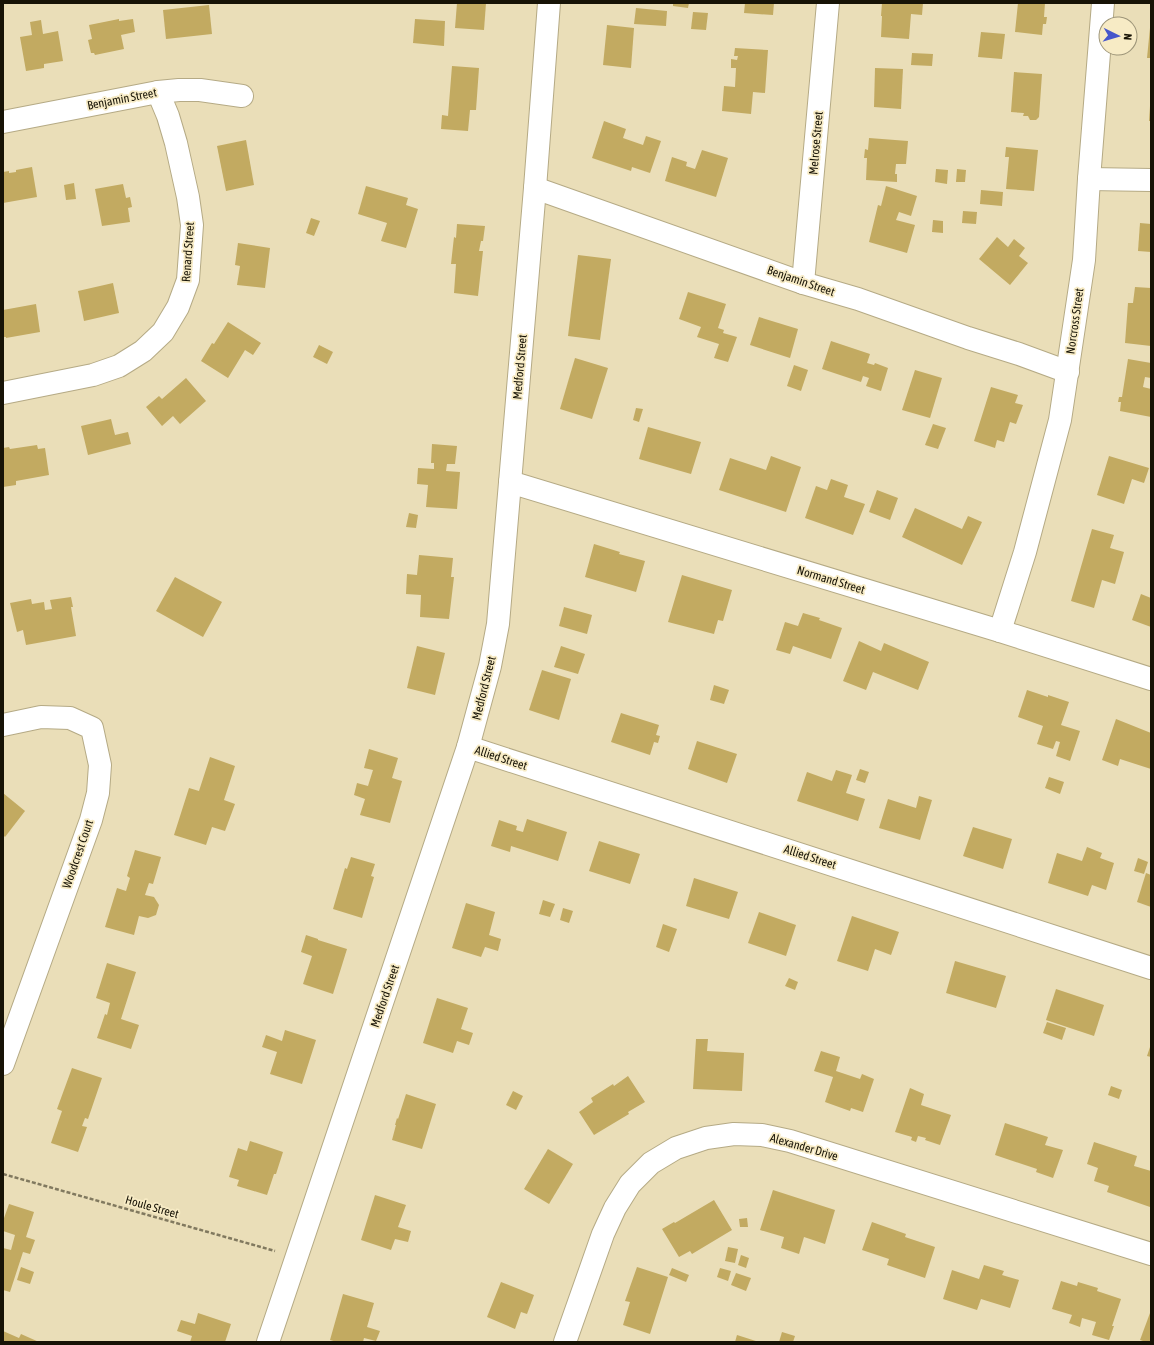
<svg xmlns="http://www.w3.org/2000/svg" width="1154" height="1345" font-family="'Asap Condensed',sans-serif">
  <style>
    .building { fill: #c2aa61 }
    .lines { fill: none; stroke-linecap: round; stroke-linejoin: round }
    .minor-casing { stroke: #b5aa85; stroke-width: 24 }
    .path { stroke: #81795f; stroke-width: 2.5; stroke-dasharray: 4 2; stroke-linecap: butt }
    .minor { stroke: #fff; stroke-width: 22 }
    .labels { text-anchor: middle; stroke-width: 3.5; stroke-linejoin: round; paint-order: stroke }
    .street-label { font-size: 12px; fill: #171306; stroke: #f7ebc5 }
  </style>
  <rect width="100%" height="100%" fill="#eadeb8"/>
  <g class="building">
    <path d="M457,3h29l-2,27 -29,-2z"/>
    <path d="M673,3h16l-1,5 -15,-2z"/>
    <path d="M745,3h29l-1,12 -29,-2z"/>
    <path d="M882,3h41l-1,12 -11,-1 -2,25 -28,-2 1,-21h-1z"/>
    <path d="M1018,3h27l-1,14h3l-1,7h-3l-1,11 -27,-3z"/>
    <path d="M209,5l3,29 -46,5 -3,-29z"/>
    <path d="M636,8l31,3 -1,15 -32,-2z"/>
    <path d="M693,12l15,1 -2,17 -15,-1z"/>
    <path d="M119,19v2l14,-2 2,13 -14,3 3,14 -29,6 -1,-2h-3l-3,-13 4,-1 -3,-14z"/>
    <path d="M415,19l30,2 -1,25 -31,-3z"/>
    <path d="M41,20l2,14 15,-3 5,30 -19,3v4l-18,3 -6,-34 12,-2 -2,-13z"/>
    <path d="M607,25l27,3 -3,40 -28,-3z"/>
    <path d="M1150,28h1v30h-4z"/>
    <path d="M981,32l24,2 -3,25 -24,-2z"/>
    <path d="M735,48l33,2 -3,43 -12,-1 -2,22 -29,-3 2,-25 11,1 1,-19h-5v-9l6,1 1,-4h-4z"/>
    <path d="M912,53l21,1 -1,12 -21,-1z"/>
    <path d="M452,66l27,2 -3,42h-6l-2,21 -27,-2 1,-14 6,1z"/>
    <path d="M875,68l28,1 -2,40 -27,-2z"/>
    <path d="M1014,72l28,2 -3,43 -3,3h-6l-2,-4h-5l1,-3 -13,-1z"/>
    <path d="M1150,106h1v15h-2z"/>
    <path d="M604,121l22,8 -3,9 20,7 3,-9 15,5 -11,32 -18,-6 -1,4 -39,-13z"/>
    <path d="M869,138l39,3 -2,23h-10l-1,10h2v8l-31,-2 1,-22h-3l1,-9 3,1z"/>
    <path d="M246,140l8,45 -28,6 -9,-45z"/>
    <path d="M1006,147l32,3 -4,41 -28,-2 3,-32h-4z"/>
    <path d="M702,150l26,8 -12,39 -51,-16 7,-24 15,5 -1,4 9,3z"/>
    <path d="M32,167l5,30 -34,6v-31l6,-1v2l7,-1v-2z"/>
    <path d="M936,169l12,1 -1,14 -12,-2z"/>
    <path d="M957,169l9,1 -1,12h-9z"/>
    <path d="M74,183l2,16 -10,1 -2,-15z"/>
    <path d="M123,184l3,14 4,-1 2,10 -4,1 2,14 -28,4 -7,-37z"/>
    <path d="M366,186l42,12 -2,7 12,4 -12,39 -25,-7 6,-18 -29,-9z"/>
    <path d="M886,186l31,10 -6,20 -12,-4 -3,8 19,5 -8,28 -38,-11 9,-37 3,1z"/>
    <path d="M981,190l22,2 -1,14 -22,-2z"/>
    <path d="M963,211l14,1 -1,12 -14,-1z"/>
    <path d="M311,218l9,3 -6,15 -8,-3z"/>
    <path d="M933,220l10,1v12l-11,-1z"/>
    <path d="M1140,223l11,1v28l-13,-1z"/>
    <path d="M457,224l28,2 -2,15h-2l-2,10h4l-5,45 -24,-3 2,-29h-5l3,-27 2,1z"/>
    <path d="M997,237l11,10 6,-8 11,9 -6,8 9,7 -18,22 -31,-26z"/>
    <path d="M238,243l32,5 -5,40 -28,-3 3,-19 -5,-1z"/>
    <path d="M578,255l33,4 -11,81 -32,-4z"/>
    <path d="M113,283l6,30 -35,8 -6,-30z"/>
    <path d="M1135,287l16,1v58l-26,-3 3,-40h5z"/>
    <path d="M688,292l38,12 -8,24 6,2 -1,3 14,4 -9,25 -14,-4 5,-14 -22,-7 4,-10 -22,-8z"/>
    <path d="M36,304l4,28 -34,6v-1h-3v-27z"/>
    <path d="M759,317l39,12 -8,29 -40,-13z"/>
    <path d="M228,322l33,21 -8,12 -8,-5 -17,28 -27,-17 11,-18 2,1z"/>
    <path d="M831,341l39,13 -3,9 7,2 1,-2 13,5 -7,23 -15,-5 3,-8 -6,-2 -2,6 -39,-13z"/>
    <path d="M319,345l14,7 -6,12 -14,-7z"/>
    <path d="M575,358l33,10 -16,51 -32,-10z"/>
    <path d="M1128,359l23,4v15l-6,-1 -2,10 8,2v28l-31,-6 1,-9h-3l1,-5h3z"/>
    <path d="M794,365l14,5 -7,21 -14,-5z"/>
    <path d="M915,370l27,8 -12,40 -28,-8z"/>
    <path d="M186,378l20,23 -26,23 -7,-8 -11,10 -16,-19 13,-11 3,3z"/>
    <path d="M991,387l27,8 -3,8 8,2 -7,19 -6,-2 -6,20 -7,-2 -2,8 -21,-7z"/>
    <path d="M636,408l7,1 -4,13 -6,-2z"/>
    <path d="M111,419l4,16 13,-3 3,12 -43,11 -7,-29z"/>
    <path d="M933,424l13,4 -8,21 -13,-4z"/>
    <path d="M648,427l53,15 -10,32 -52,-15z"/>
    <path d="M432,444l25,2 -2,18h-8l-1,7 14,1 -3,37 -31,-2 2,-22 -11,-1 1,-16 16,1v-6h-3z"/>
    <path d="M37,445l1,4 7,-1 4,27 -33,6v4l-13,2v-39l6,-1 1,2z"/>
    <path d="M771,456l30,11 -15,45 -67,-22 11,-32 36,12z"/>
    <path d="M1109,456l40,12 -5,15 -12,-4 -8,25 -27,-9z"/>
    <path d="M831,479l17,6 -4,12 21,7 -12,31 -48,-17 11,-32 11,4z"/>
    <path d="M877,490l21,8 -8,22 -21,-8z"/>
    <path d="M915,508l47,21 6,-13 14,6 -20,43 -60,-28z"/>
    <path d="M409,513l9,2 -2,13 -10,-1z"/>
    <path d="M1092,529l22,6 -4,13 14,4 -9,32 -13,-4 -8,28 -23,-7z"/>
    <path d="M594,544l26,8 -1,2 26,7 -9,31 -51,-15z"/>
    <path d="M419,555l34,3 -2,19h3l-5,42 -29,-2 1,-22 -15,-1 1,-20 10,1z"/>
    <path d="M682,575l50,15 -9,31 -5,-1 -4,14 -46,-12z"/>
    <path d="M175,577l47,25 -19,35 -47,-26z"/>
    <path d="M1141,594l10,4v29l-19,-7z"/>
    <path d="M71,597l2,10h-2l5,29 -50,9 -3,-15 -6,2 -7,-29 21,-4 1,5 12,-2 1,8 7,-1 -2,-9z"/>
    <path d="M564,607l28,8 -5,19 -28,-8z"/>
    <path d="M803,613l17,5 -1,2 23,8 -11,31 -38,-13 -3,8 -14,-4 9,-28 13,4z"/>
    <path d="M859,641l22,10 3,-8 45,19 -11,28 -45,-18 -7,18 -23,-9z"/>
    <path d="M417,646l28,7 -10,42 -28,-7z"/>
    <path d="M561,646l24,8 -7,20 -24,-7z"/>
    <path d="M542,670l29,9 -12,41 -30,-10z"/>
    <path d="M714,685l15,5 -5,14 -14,-4z"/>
    <path d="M1027,690l21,7v-2l21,7 -8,23 19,6 -10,30 -14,-5 4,-14 -4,-1 -3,8 -16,-5 6,-18 -25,-9z"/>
    <path d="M621,713l38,12 -3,10 4,1 -2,7 -4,-1 -4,13 -39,-13z"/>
    <path d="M1116,719l35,14v36l-31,-10 -2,7 -16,-6z"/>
    <path d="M697,741l40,13 -10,29 -39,-14z"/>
    <path d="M369,749l29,9 -6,20 10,3 -12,42 -30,-8 5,-16 -11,-4 3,-12 11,3 5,-16 -9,-2z"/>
    <path d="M210,757l25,9 -11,34 11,4 -10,27 -13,-4 -6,18 -32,-10 15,-47 10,3z"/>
    <path d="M860,769l9,3 -4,11 -9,-3z"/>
    <path d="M836,770l16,5 -6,18 19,6 -7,22 -61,-20 10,-29 25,9z"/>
    <path d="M1049,777l15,5 -4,12 -15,-6z"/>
    <path d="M3,793l22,18 -20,26 -2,-2z"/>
    <path d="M919,796l13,4 -12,40 -41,-12 9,-29 28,9z"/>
    <path d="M527,819l40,13 -9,29 -47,-15 -1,6 -19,-6 8,-26 18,6 -1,4 7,2z"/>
    <path d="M973,827l39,12 -9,30 -40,-13z"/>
    <path d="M599,841l41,13 -10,30 -41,-13z"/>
    <path d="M1087,847l15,6 -2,5 14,5 -8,27 -14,-5 -4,11 -40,-13 9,-30 25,8z"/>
    <path d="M135,850l26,7 -8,27 -4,-1 -4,12 9,2 5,8 -3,10 -8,3 -9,-2 -5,19 -29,-8 12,-39 9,3 4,-13 -3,-2z"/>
    <path d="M351,857l24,7 -4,12 3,1 -12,41 -29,-9 12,-41 2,1z"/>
    <path d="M1138,858l10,4 -4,12 -10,-3z"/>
    <path d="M1146,873l5,2v32l-14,-5z"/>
    <path d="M694,878l44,14 -9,27 -43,-13z"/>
    <path d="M543,900l12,4 -5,13 -11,-3z"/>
    <path d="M466,903l29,9 -6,23 12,4 -3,12 -13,-4 -4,10 -29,-9z"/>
    <path d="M563,908l10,3 -4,12 -9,-3z"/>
    <path d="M759,912l37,13 -10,31 -38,-13z"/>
    <path d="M852,916l47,16 -8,23 -16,-6 -7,22 -31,-10z"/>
    <path d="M663,924l14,5 -8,23 -13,-5z"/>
    <path d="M306,935l12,4v1l29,9 -14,45 -30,-10 9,-28 -11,-4z"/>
    <path d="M955,961l51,15 -10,32 -50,-15z"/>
    <path d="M107,963l29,9 -15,47 18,6 -8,24 -34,-11 8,-24 2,1 3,-12 -14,-5z"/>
    <path d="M789,978l9,4 -3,8 -10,-4z"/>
    <path d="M1056,989l48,16 -10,31 -48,-16z"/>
    <path d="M437,998l31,10 -7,21 12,4 -4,12 -12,-4 -4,12 -30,-10z"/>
    <path d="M1047,1022l19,6 -4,12 -19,-7z"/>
    <path d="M285,1030l31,10 -14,44 -32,-10 7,-22 -15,-5 4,-12 16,6z"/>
    <path d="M696,1039h12l-1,12 37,2 -2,38 -49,-2z"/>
    <path d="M1151,1044v13l-4,-1z"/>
    <path d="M821,1051l19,6 -4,14 24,8 2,-5 12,5 -11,33 -12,-4 -1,3 -25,-9 8,-25 -19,-6z"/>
    <path d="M72,1068l30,10 -14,41 -3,-1 -3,8 5,1 -9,25 -27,-9 11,-32 -5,-2z"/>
    <path d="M628,1076l17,26 -17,10 1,2 -35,21 -15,-23 14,-10 -2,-4 22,-14 1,2z"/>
    <path d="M1111,1086l11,4 -3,9 -11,-4z"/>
    <path d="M910,1088l14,6 -3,11 30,10 -11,30 -15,-5 1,-2 -8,-2 -2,6 -5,-2 1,-3 -17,-5z"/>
    <path d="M513,1091l10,5 -7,14 -10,-5z"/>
    <path d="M406,1094l30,10 -14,45 -30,-9 4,-15h-1l2,-7 1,1z"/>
    <path d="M1005,1123l43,14 -3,8 18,5 -10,28 -17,-6 1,-3 -42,-14z"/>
    <path d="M250,1141l33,11 -7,22h-2l-7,21 -30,-9 2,-6 -10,-3 9,-29 9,3z"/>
    <path d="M1094,1142l43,14 -3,10 17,5v32l-1,4 -43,-15 2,-6 -15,-5 4,-13 -11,-4z"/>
    <path d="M548,1149l25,15 -24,40 -25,-15z"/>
    <path d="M773,1190l62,20 -10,34 -21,-7 -5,17 -18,-6 3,-11 -24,-7z"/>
    <path d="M375,1195l31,10 -8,22 13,4 -3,11 -13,-3 -4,11 -30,-10z"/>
    <path d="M714,1200l18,30 -40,24 -2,-3 -11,6 -17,-28 12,-7 1,1z"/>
    <path d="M9,1204l25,8 -8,25 9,3 -5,14 -7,-2 -13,40 -7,-2v-42l8,2 4,-15 -12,-4v-10z"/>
    <path d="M747,1218l1,9h-8l-1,-8z"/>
    <path d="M872,1222l34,12 -1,3 30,10 -10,31 -38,-13 2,-6 -27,-9z"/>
    <path d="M728,1247l10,2 -3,14 -10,-2z"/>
    <path d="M741,1255l8,3 -3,10 -8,-3z"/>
    <path d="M984,1265l20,6 -2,4 17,5 -9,28 -29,-9 -4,11 -34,-11 9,-29 27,9z"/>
    <path d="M21,1267l13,5 -4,12 -13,-4z"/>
    <path d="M637,1267l31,10 -18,57 -27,-9 7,-23 -5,-1z"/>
    <path d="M672,1268l17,7 -3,7 -17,-7z"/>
    <path d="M720,1268l11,3 -3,10 -11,-4z"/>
    <path d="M736,1273l15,5 -5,13 -15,-6z"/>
    <path d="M1061,1281l16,5 1,-4 20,6 -1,3 24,8 -9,27h2l-5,14 -17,-5 4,-13 -14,-4 -2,9 -11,-4 3,-8 -20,-6z"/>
    <path d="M501,1282l33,13 -7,19 -6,-2 -6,17 -28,-12z"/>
    <path d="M343,1294l31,9 -7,24 13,4 -4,10 -12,-3 -1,4h-26l-7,-2z"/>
    <path d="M198,1313l33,11 -6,18h-35l2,-6 -15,-5 4,-11 14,4z"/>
    <path d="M1150,1313h1v29h-5l-6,-2z"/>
    <path d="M3,1331l16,7 2,-4 18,8h-36z"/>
    <path d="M782,1332l13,4 -2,6h-14z"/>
    <path d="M737,1335l22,7h-24z"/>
  </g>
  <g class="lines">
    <defs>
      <g id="minor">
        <path d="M3,122l155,-30 21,-2h21l42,6"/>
        <path d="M1089,179l62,1"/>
        <path d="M535,188l268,95 55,16 110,39 51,16 49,18"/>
        <path d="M803,283l25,-280"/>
        <path d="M3,393l90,-18 26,-9 24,-15 20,-19 15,-25 10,-27 4,-55 -4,-28 -12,-54 -8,-27 -10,-24"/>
        <path d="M510,482l490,149 151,48"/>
        <path d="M1000,631l25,-79 35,-132 24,-160 5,-81 14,-176"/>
        <path d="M3,725l38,-8 29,1 22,10 8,37 -2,28 -7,27 -88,244"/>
        <path d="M468,747l683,221"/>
        <path d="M268,1342l200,-595 22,-81 8,-42 37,-436 14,-185"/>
        <path d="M565,1342l38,-108 12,-26 15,-24 21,-21 25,-15 30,-10 28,-4 28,1 28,6 361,113"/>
      </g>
    </defs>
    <use href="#minor" class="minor-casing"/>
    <path class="path" d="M3,1174l272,77"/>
    <use href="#minor" class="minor"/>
  </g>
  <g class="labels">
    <g class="street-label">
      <text transform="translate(122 99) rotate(-11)" y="4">Benjamin Street</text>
      <text transform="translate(816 143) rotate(-85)" y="4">Melrose Street</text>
      <text transform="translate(188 252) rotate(-86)" y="4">Renard Street</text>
      <text transform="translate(801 281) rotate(19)" y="4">Benjamin Street</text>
      <text transform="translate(1075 321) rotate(-82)" y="4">Norcross Street</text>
      <text transform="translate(520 367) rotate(-85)" y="4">Medford Street</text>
      <text transform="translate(831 580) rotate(17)" y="4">Normand Street</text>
      <text transform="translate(484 688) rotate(-76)" y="4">Medford Street</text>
      <text transform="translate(501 758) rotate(18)" y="4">Allied Street</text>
      <text transform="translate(78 854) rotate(-71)" y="4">Woodcrest Court</text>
      <text transform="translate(810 857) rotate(18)" y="4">Allied Street</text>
      <text transform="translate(385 996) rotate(-71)" y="4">Medford Street</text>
      <text transform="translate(804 1147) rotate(16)" y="4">Alexander Drive</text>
      <text transform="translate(152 1207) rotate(16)" y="4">Houle Street</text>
    </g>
  </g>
  <rect width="1154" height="1345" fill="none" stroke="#171306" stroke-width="8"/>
  <g transform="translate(1118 36) rotate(95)"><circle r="19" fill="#f7ebc5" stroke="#9d9579"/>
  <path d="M0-3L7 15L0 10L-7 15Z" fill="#4656cb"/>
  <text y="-6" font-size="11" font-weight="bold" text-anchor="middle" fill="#171306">N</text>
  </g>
</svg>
